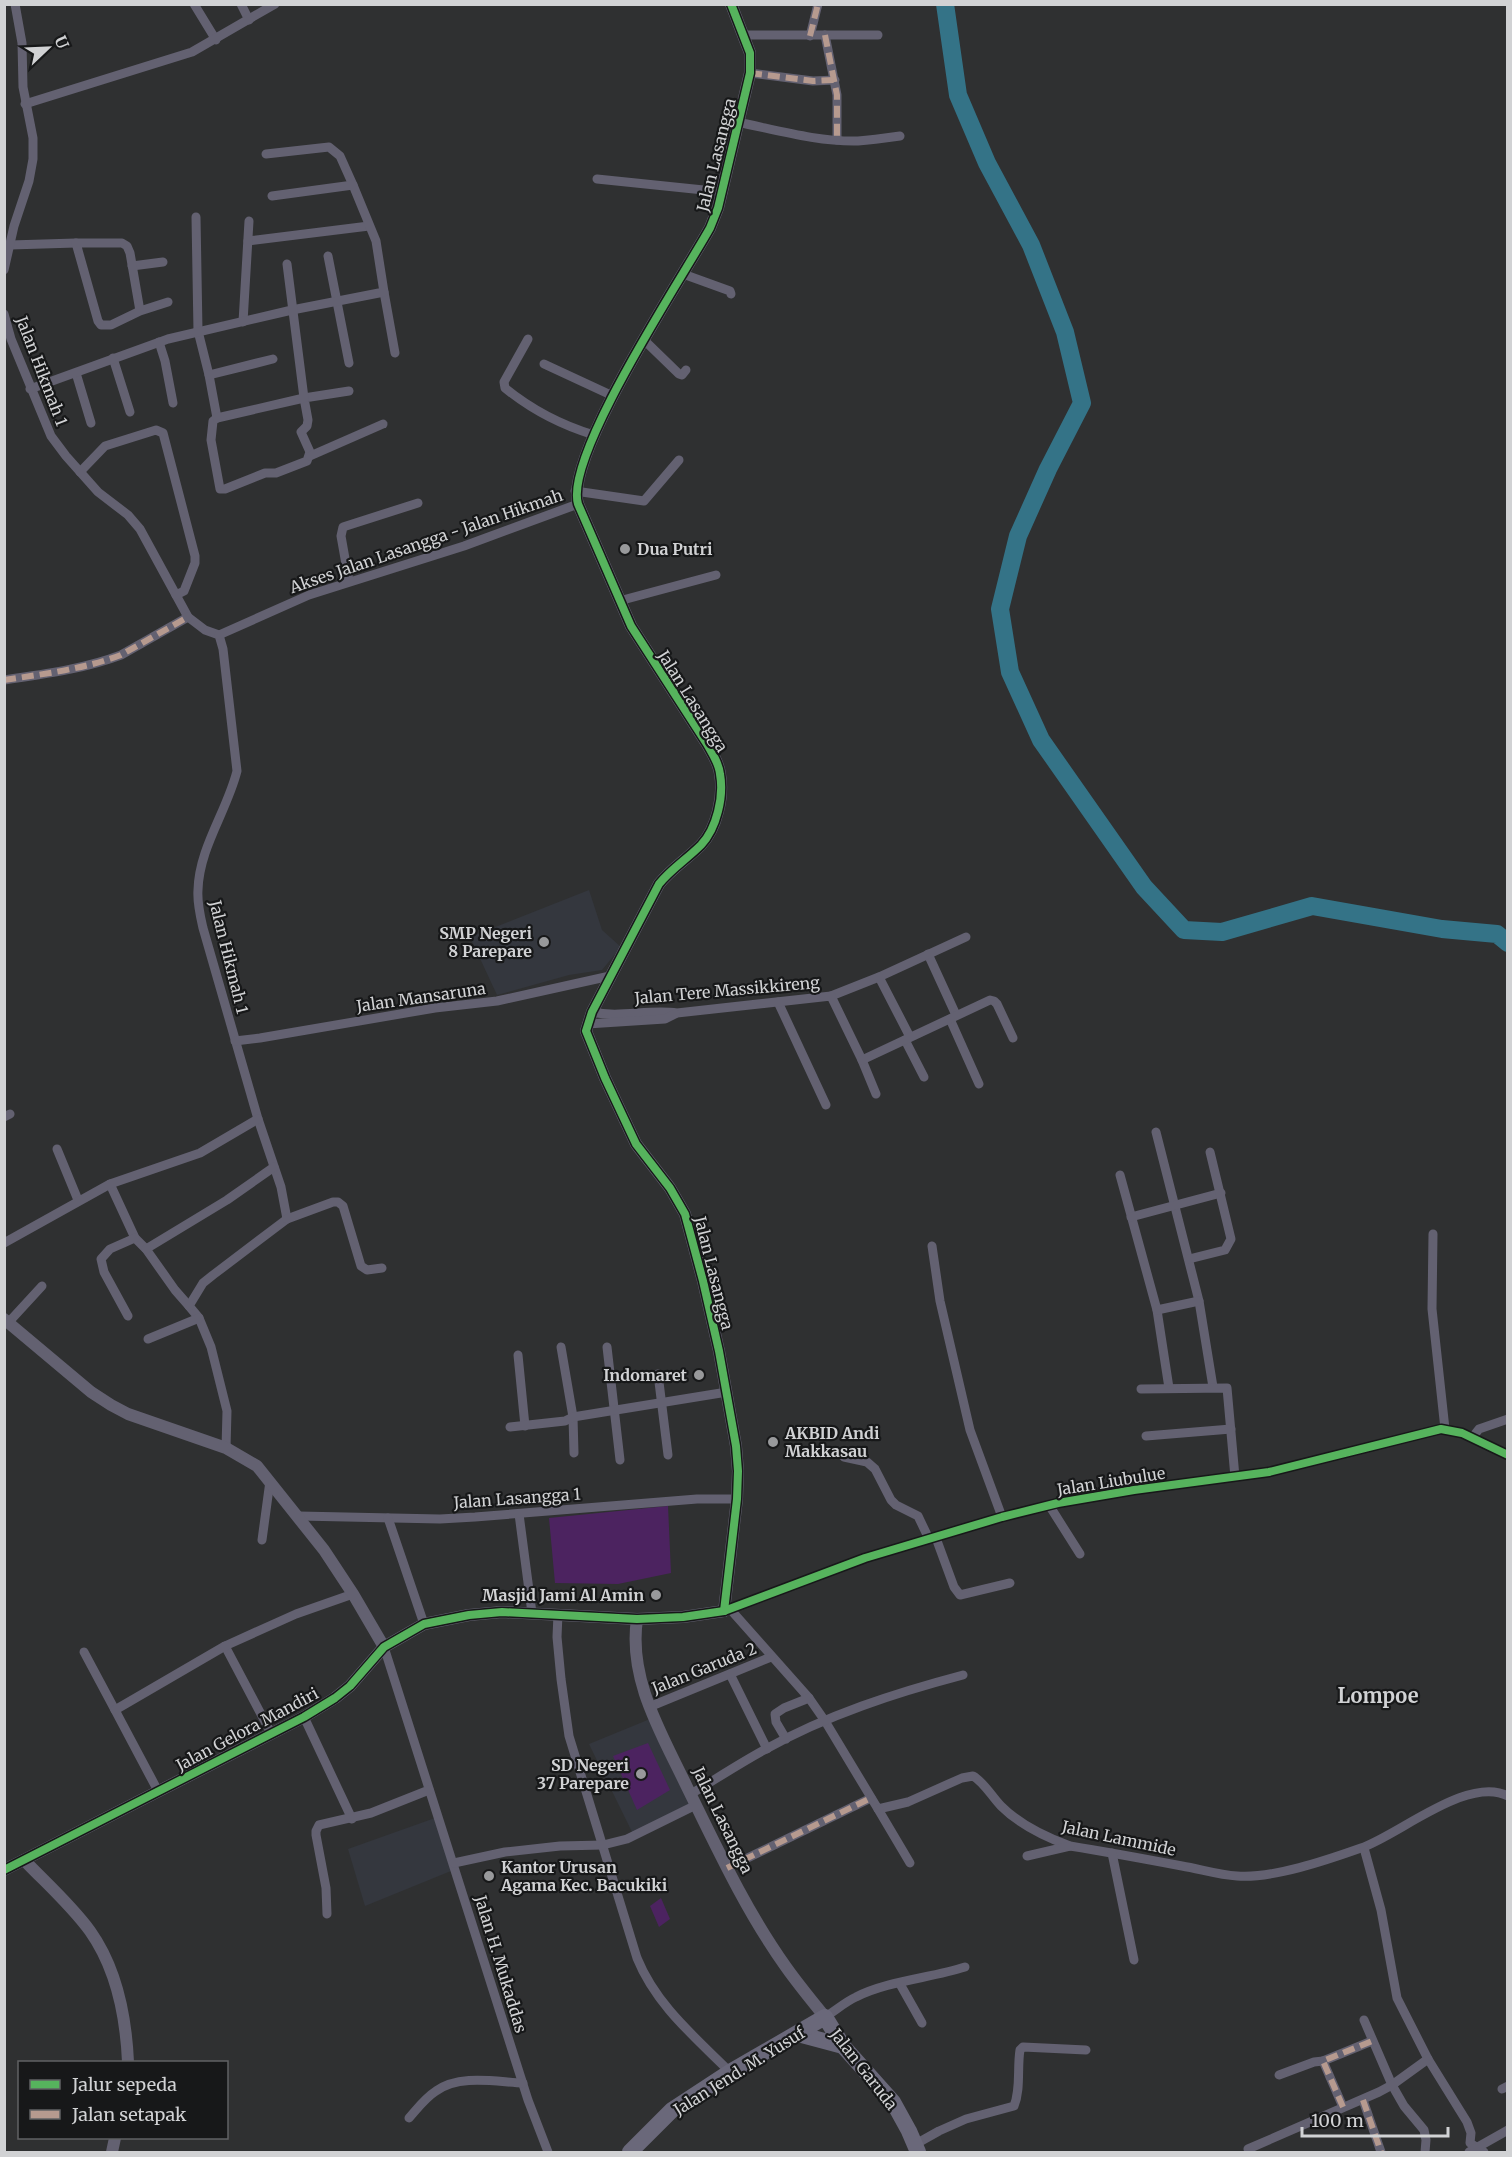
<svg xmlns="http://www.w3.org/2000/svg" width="1512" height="2157" font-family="Merriweather,serif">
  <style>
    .built { fill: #34373e }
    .green { fill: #4c2360 }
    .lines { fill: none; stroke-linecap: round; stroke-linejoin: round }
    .river { stroke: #347387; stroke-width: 18 }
    .minor { stroke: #636171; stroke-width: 9 }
    .tertiary { stroke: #636171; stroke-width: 12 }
    .trunk { stroke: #6a687a; stroke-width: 16 }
    .quiet { stroke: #b69a8f; stroke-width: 6; stroke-dasharray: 12 6; stroke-linecap: butt }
    .cycleway-casing { stroke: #171819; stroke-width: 11 }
    .cycleway { stroke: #56b35d; stroke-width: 8 }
    .poi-dot { fill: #98999b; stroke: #171819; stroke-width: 2 }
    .labels { text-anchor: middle; stroke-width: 4.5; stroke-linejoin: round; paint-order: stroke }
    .street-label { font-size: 16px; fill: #d1d2d4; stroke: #171819 }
    .poi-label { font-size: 16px; font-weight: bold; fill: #d1d2d4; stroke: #171819; text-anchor: end }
    .quarter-label { font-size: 20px; font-weight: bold; fill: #d1d2d4; stroke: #171819 }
  </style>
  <rect width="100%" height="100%" fill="#2f3031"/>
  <g class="built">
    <path d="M589,890l13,40 19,17 -19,23 -33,5 -72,20 -27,-58z"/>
    <path d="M650,1719l42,86 -59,29 -44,-90z"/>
    <path d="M435,1818l16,53 -86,35 -17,-57z"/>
  </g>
  <g class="green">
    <path d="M668,1506l3,67 -53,11 -63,-1 -6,-65z"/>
    <path d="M648,1743l22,47 -33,20 -24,-54z"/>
    <path d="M661,1898l9,21 -11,8 -9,-21z"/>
  </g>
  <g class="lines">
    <path class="river" d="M945,4l13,91 29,68 44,82 34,87 17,71 -34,66 -30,67 -18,73 10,63 31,68 103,147 40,43 38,2 90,-26 130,23 55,5 11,9"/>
    <g class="minor">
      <path d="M194,4l22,36"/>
      <path d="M241,4l8,16"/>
      <path d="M744,35h134"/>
      <path d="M825,35l12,60v45"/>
      <path d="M810,36l8,-32"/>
      <path d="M750,73l63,8 22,-1"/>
      <path d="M25,104l167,-52 83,-48"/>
      <path d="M737,122c40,8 81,20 121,19 14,-1 28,-3 42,-5"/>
      <path d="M266,154l63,-7 11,9 13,29"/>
      <path d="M597,179l126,13"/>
      <path d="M196,217l2,114 11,44 8,43 -4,3 -2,19 9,49h5l40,-16h11l31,-12 3,-9 -9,-20 6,-6 1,-6 -4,-22 45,-7"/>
      <path d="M248,241l121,-15"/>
      <path d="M10,245l66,-2"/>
      <path d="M328,256l21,107"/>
      <path d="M132,266l31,-4"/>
      <path d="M4,270l10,-44 15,-45 4,-22v-21l-10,-51 -1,-44 -7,-39"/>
      <path d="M683,274l47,17 1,3"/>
      <path d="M384,292l11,61"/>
      <path d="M140,311l-10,-58 -3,-7 -5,-3h-46l22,78 3,4h10l29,-14 28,-9"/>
      <path d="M4,314l7,25 40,97 15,20 32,36 30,23 12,14 48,88 17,13 14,5 4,14 14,122c-10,40 -38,77 -39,119 -1,13 2,25 5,38l55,191 23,68 6,32 -74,56 -10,8 -14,23 10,12 12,29 16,64 -1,37"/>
      <path d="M243,322l6,-101"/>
      <path d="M528,339l-24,43 1,6c27,22 56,37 89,47"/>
      <path d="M644,340l35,34 3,1 4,-5"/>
      <path d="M159,342l6,19 8,42"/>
      <path d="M113,358l17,54"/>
      <path d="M544,364l69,32"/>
      <path d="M76,373l15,50"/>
      <path d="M209,375l64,-16"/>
      <path d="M30,389l138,-50 124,-29 92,-18 -8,-51 -23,-56 -81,11"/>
      <path d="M217,418l87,-20 -17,-134"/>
      <path d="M310,456l73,-32"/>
      <path d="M80,472l25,-26 51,-16 7,3 32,123v7l-11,28 -8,4"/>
      <path d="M575,491l69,10 35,-41"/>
      <path d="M349,581l-8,-45 2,-9 75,-24"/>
      <path d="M619,601l97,-26"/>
      <path d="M219,635l90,-40 155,-49 114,-42"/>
      <path d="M4,680c40,-6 80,-11 117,-25l67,-38"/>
      <path d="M928,954l28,61"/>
      <path d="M879,977l87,-40"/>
      <path d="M831,996l48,-19 31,60"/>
      <path d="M778,1002l48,103"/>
      <path d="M592,1012c28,6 57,-3 85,1l154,-17 31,64 14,34"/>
      <path d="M950,1019l29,65"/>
      <path d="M587,1024l78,-5 10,-5"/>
      <path d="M905,1040l19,37"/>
      <path d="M235,1041l25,-3 175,-30 62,-7 113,-25"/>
      <path d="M862,1060l128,-60 4,1 3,3 16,34"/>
      <path d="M4,1117l6,-3"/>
      <path d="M1156,1132l43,169 14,86"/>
      <path d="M57,1149l21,51"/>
      <path d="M1120,1175l37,135 12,78"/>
      <path d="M110,1184l25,54 11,11 29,41 14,16"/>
      <path d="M1131,1217l90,-24"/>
      <path d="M287,1219l46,-17h5l5,4 18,60 6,4 15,-2"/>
      <path d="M1433,1234l-1,75 13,120"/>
      <path d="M4,1243l106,-59 90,-31 58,-34"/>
      <path d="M932,1246l8,55 30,129 32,87"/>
      <path d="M146,1249l81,-49 47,-33"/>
      <path d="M1189,1259l36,-9 6,-11 -21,-87"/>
      <path d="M1157,1310l42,-9"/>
      <path d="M128,1316l-24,-44 -3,-13 9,-10 25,-11"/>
      <path d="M8,1323l34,-37"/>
      <path d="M148,1339l51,-21"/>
      <path d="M561,1347l12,70 1,36"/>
      <path d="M607,1347l13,113"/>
      <path d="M518,1355l7,71"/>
      <path d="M658,1374l10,81"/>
      <path d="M1141,1389l86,-1 8,89"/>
      <path d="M510,1427l55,-6 8,-4 154,-25"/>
      <path d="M1146,1436l85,-7"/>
      <path d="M1472,1438l7,-9 29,-10"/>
      <path d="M844,1457l23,5 8,7 16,31 5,5 22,11 11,23"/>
      <path d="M1049,1505l31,49"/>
      <path d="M519,1514l13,99"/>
      <path d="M299,1516l141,3 35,-2 222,-18h40"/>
      <path d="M388,1518l36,106"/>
      <path d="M936,1538l18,49 6,8 50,-12"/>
      <path d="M262,1540l8,-59"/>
      <path d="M730,1609l79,89 16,23 53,88 30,-7 54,-24 11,-2c11,6 19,21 28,30 19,19 44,31 69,40 37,6 75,13 112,20 18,3 37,9 55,10 35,3 90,-16 124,-28 38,-13 107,-73 147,-52"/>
      <path d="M725,1611l140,-53 137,-41 56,-14 76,-13 135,-18 172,-43 21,4 46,22"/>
      <path d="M558,1614l-1,23 4,42 8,57 68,222c19,47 58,79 93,114"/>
      <path d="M225,1646l46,87"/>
      <path d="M384,1647l144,453 20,52"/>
      <path d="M84,1652l31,58"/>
      <path d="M730,1674l37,75"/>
      <path d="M649,1707l122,-50"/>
      <path d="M304,1717l48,102"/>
      <path d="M786,1739l-10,-17 -1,-8 9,-6 25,-10"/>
      <path d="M158,1791l-43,-81 110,-64 71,-32 57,-20"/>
      <path d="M691,1794c25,-15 49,-31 75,-45 61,-34 129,-56 197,-74"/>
      <path d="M878,1809l32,54"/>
      <path d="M1364,1848l17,62 16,88 31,61 39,63 4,11 -1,10 14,9"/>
      <path d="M1112,1853l22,107"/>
      <path d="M1027,1856l43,-10"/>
      <path d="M454,1863l51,-11 55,-6 43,-1 24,-6 69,-34"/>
      <path d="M727,1868l144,-70"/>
      <path d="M327,1914l-1,-26 -10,-53v-4l3,-6 52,-12 58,-23"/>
      <path d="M900,1984l22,39"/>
      <path d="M825,2017c10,-6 20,-15 31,-20 31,-16 75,-19 109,-30"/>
      <path d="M1364,2020l28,65 12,21 20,24 2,10 -1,12"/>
      <path d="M1279,2075l35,-13 9,-1"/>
      <path d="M1502,2089l6,-3"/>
      <path d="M1363,2100l18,52"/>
      <path d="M1343,2107l-20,-46 49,-20"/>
      <path d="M409,2118c8,-9 16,-20 27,-27 24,-17 60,-9 87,-8"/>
      <path d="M914,2145l25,-14 27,-12 48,-13c7,-17 3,-38 6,-56l3,-3 63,3"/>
      <path d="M1248,2149l131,-57 13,-7 36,-26"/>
      <path d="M1469,2152l39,-22"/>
    </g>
    <g class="tertiary">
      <path d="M4,1319l87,73 20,13 17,9 98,34 31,18 67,84 29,44 31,53"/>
      <path d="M637,1619c-9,61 25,115 50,168 30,61 59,124 99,180 12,17 26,34 39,50"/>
      <path d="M24,1860c22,23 47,45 66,71 27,38 36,86 38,131"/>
      <path d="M4,1870l300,-153 31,-19 15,-12 34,-39 40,-23 45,-9 33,-3 135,7 46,-2 41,-6 13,-112 1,-28 -2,-25 -17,-95 -16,-70 -18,-67 -15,-26 -34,-44 -31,-66 -19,-47 6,-19 67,-128c12,-15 28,-25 42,-39 16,-17 23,-49 19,-71 -1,-11 -8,-21 -13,-30l-76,-118 -53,-122c-14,-48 104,-226 132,-276l8,-20 32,-135v-20l-19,-49"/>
      <path d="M112,2152l3,-14"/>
    </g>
    <g class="trunk">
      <path d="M798,2034l45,12"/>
      <path d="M630,2152l42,-42 58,-38 95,-55 18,29 50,56 16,29 9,21"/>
    </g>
    <g class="quiet">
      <path d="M825,35l12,60v45"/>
      <path d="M810,36l8,-32"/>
      <path d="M750,73l63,8 22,-1"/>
      <path d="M4,680c40,-6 80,-11 117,-25l67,-38"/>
      <path d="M727,1868l144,-70"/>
      <path d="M1363,2100l18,52"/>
      <path d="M1343,2107l-20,-46 49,-20"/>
    </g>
    <defs>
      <g id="cycleway">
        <path d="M724,1611l13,-112 1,-28 -2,-25 -17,-95 -16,-70 -18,-67 -15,-26 -34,-44 -31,-66 -19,-47 6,-19 67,-128c12,-15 28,-25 42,-39 16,-17 23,-49 19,-71 -1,-11 -8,-21 -13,-30l-76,-118 -53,-122c-14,-48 104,-226 132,-276l8,-20 32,-135v-20l-19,-49"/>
        <path d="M4,1870l300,-153 31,-19 15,-12 34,-39 40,-23 45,-9 33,-3 135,7 46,-2 41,-6 141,-53 137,-41 56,-14 76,-13 135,-18 172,-43 21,4 46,22"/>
      </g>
    </defs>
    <use href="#cycleway" class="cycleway-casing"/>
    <use href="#cycleway" class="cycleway"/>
  </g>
  <g class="poi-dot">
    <circle cx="625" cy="549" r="6"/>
    <circle cx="544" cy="942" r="6"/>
    <circle cx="699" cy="1375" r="6"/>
    <circle cx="773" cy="1442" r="6"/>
    <circle cx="656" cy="1595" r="6"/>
    <circle cx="641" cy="1774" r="6"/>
    <circle cx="489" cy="1876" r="6"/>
  </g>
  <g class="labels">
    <g class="street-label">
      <text transform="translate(716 155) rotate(-76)" y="6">Jalan Lasangga</text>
      <text transform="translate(42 371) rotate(69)" y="6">Jalan Hikmah 1</text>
      <text transform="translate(426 541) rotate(-19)" y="6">Akses Jalan Lasangga - Jalan Hikmah</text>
      <text transform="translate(693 701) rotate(58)" y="6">Jalan Lasangga</text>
      <text transform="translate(229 957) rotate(76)" y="6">Jalan Hikmah 1</text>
      <text transform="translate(727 990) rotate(-5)" y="6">Jalan Tere Massikkireng</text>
      <text transform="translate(421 997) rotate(-8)" y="6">Jalan Mansaruna</text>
      <text transform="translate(714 1273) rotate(76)" y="6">Jalan Lasangga</text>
      <text transform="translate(1111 1481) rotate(-9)" y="6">Jalan Liubulue</text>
      <text transform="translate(517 1498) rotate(-4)" y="6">Jalan Lasangga 1</text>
      <text transform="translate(704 1668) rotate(-22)" y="6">Jalan Garuda 2</text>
      <text transform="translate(247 1729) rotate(-28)" y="6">Jalan Gelora Mandiri</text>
      <text transform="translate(723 1820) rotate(64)" y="6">Jalan Lasangga</text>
      <text transform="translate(1119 1838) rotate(12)" y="6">Jalan Lammide</text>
      <text transform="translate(501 1964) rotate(73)" y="6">Jalan H. Mukaddas</text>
      <text transform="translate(864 2069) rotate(52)" y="6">Jalan Garuda</text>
      <text transform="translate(739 2071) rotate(-32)" y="6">Jalan Jend. M. Yusuf</text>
    </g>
    <g class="poi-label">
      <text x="637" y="555" text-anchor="start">Dua Putri</text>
      <text x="532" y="939">SMP Negeri<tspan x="532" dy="18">8 Parepare</tspan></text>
      <text x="687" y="1381">Indomaret</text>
      <text x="785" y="1439" text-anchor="start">AKBID Andi<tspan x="785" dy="18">Makkasau</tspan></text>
      <text x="644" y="1601">Masjid Jami Al Amin</text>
      <text x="629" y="1771">SD Negeri<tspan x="629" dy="18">37 Parepare</tspan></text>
      <text x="501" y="1873" text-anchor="start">Kantor Urusan<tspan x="501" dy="18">Agama Kec. Bacukiki</tspan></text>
    </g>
    <g class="quarter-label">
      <text x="1378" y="1703">Lompoe</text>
    </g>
  </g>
  <rect width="1512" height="2157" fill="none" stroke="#d1d2d4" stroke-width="12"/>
  <rect x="18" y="2061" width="210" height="78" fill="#171819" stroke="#616264" stroke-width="1.5"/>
  <rect x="30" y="2080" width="30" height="9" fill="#56b35d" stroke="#616264" stroke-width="1.5"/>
  <text x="72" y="2091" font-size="18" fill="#d1d2d4">Jalur sepeda</text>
  <rect x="30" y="2110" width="30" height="9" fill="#b69a8f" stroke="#616264" stroke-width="1.5"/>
  <text x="72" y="2121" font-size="18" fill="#d1d2d4">Jalan setapak</text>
  <g transform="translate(48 48) rotate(67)" stroke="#171819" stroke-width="4.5" paint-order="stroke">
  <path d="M0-4.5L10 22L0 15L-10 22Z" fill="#d1d2d4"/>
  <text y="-9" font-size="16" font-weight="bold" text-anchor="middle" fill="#d1d2d4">U</text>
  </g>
  <path d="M1302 2127v9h146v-9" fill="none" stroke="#d1d2d4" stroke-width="3"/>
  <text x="1311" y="2127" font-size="18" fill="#d1d2d4" stroke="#171819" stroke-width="4.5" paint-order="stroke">100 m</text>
</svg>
